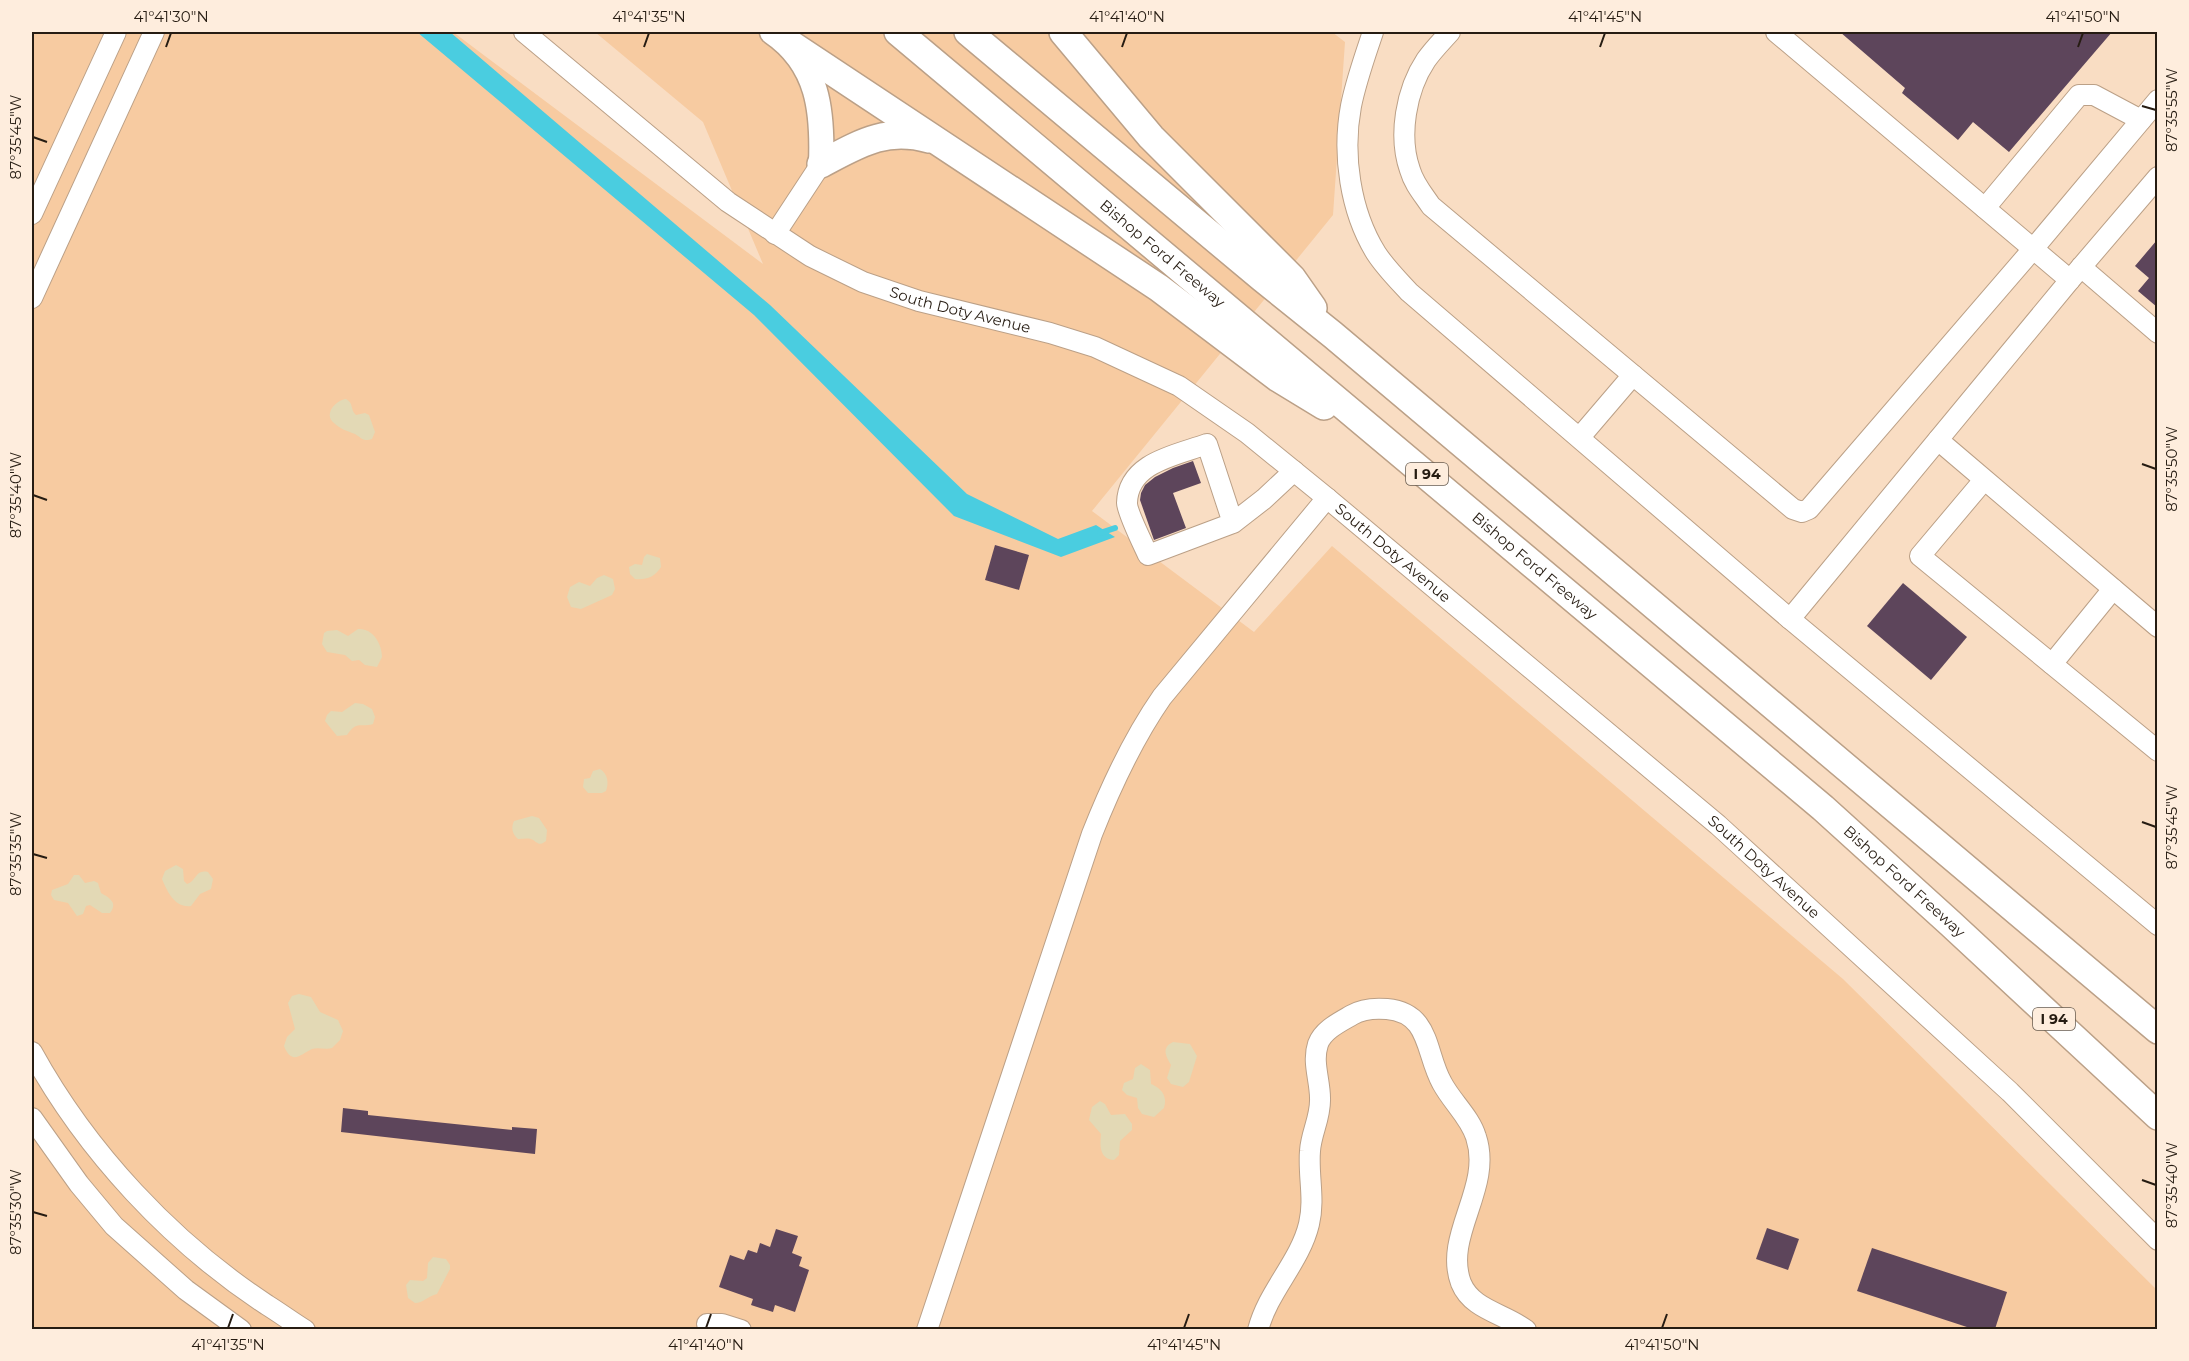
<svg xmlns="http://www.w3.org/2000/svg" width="2189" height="1361" font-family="Montserrat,sans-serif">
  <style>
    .green { fill: #f7cba1 }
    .sand { fill: #e3d9b5 }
    .water { fill: #4acde0 }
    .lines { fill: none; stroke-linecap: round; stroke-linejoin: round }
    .stream { stroke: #4acde0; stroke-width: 6 }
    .building { fill: #5d455b }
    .minor-casing { stroke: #bba087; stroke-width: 22 }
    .major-casing { stroke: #bba087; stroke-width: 27 }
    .highway-casing { stroke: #bba087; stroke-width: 30 }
    .minor { stroke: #fff; stroke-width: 20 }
    .major { stroke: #fff; stroke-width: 24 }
    .highway { stroke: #fff; stroke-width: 27 }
    .ticks { fill: none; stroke: #261c12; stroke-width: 2 }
    .labels { text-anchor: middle; stroke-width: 6; stroke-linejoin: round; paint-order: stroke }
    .shield { fill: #feeddd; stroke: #675b4f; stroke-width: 1.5 }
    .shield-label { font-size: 14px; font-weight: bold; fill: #261c12 }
    .street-label { font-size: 15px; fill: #261c12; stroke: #feeddd }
    .neatline { fill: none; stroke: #261c12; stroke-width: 2 }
    .ticks-label { font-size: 15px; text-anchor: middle; fill: #261c12 }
  </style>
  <rect width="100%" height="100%" fill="#f9ddc3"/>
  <path class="green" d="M32,32h421l310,232 -60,-142 -108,-90h737l13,10 -12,173 -241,296 162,121 78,-86 511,433 314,311v39h-2125z"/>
  <g class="sand">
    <path d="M346,399c8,4 4,11 10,16l9,-2 4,2 6,17 -3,7c-9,3 -10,-1 -17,-5 -8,-3 -15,-5 -21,-11 -11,-9 2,-23 12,-24z"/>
    <path d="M647,554l13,4 1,9c-6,10 -15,13 -26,12l-5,-5 -1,-7 6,-3 7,1 2,-8z"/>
    <path d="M604,575l9,4 2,10 -3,6 -31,14 -10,-2 -4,-10 3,-10 9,-5 11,4 7,-8z"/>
    <path d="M358,629c15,-1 24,15 24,28l-5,10 -12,-2 -6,-5 -7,1 -7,-6 -18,-3 -5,-8 2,-11 3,-2 10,-1 11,6z"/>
    <path d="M355,703l8,1 9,5 3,8 -2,7c-13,4 -16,-4 -26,11l-10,1 -12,-15 2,-6 4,-4 11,1z"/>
    <path d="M600,769c8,5 9,14 6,22l-4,2h-14l-5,-6 1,-8 6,-1 3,-7z"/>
    <path d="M532,816l7,2 8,12 -1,11c-8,6 -8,1 -15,-2 -4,-1 -9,0 -13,0 -6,-5 -7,-12 -4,-18z"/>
    <path d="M176,865l7,4 1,12 3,3c10,-3 8,-15 21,-12l5,7 -2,10 -11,5 -9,12c-16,2 -23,-13 -29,-27l3,-8z"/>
    <path d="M74,875h5l6,8 9,-2 4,2 3,10c9,5 17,10 9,20h-8l-12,-8 -4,1 -3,8 -6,2 -9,-13 -14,-3 -3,-5 1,-5 16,-6z"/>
    <path d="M299,994l12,3 9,15 18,8 5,11 -3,9 -8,8c-6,2 -14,-1 -20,1 -11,5 -20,17 -28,-3l3,-9 8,-8 -7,-26 4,-7z"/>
    <path d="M1173,1042l17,2 7,12 -8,26 -6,5 -12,-3 -4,-6 4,-13c-5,-9 -10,-17 2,-23z"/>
    <path d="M1141,1064l9,6 1,14c10,4 17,12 13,24l-10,9 -12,-3 -4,-6 -1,-10 -10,-3 -5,-5 2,-7 9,-4 2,-11z"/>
    <path d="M1100,1101l5,3 6,11 14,-1 7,10v6l-12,11 -1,14 -5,5c-15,-1 -14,-15 -13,-26l-12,-14 3,-13z"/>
    <path d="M433,1257l13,2 4,6v4l-13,25c-9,2 -14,9 -22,9l-7,-5 -2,-13 4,-5 13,1 4,-3 1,-15z"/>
  </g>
  <path class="water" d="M417,32h33l320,273 197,189 91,45 38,-14 19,12 -54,20 -107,-41 -200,-201z"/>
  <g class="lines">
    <path class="stream" d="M1100,533l15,-5"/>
  </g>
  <g class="building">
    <path d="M1840,32h272l-103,120 -36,-30 -15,18 -56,-47 3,-5z"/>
    <path d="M2157,240v67l-19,-16 11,-13 -14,-12z"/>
    <path d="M1193,461l8,22 -28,10 13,35 -32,12 -14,-40 1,-7 4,-8 10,-8 18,-9z"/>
    <path d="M995,545l34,10 -10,35 -34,-10z"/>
    <path d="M1903,583l64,54 -36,43 -64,-54z"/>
    <path d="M343,1108l25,3v4l144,15v-3l25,2 -2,25 -194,-22z"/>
    <path d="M1767,1228l32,11 -11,31 -32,-11z"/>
    <path d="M776,1229l22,7 -6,17 10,4 -3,9 10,4 -14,42 -20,-7 -2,7 -22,-7 2,-6 -34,-12 11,-32 14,5 4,-10 9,3 3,-10 10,4z"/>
    <path d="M1872,1248l135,44 -12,37h-22l-116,-38z"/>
  </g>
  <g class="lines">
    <defs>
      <g id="minor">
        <path id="s1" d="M524,32l204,170 82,54 53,26 56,19 131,32 45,14 84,39 68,47 80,65 391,327 292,267 148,148"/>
        <path d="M1373,32c-8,24 -17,49 -22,74 -9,48 -1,105 25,147 9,14 21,26 33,39l381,327 368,306"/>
        <path d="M1450,32c-8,9 -17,18 -24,28 -20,30 -28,76 -16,110 4,14 13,24 21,36l362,303 9,3 7,-3 224,-260 125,-149"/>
        <path d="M1776,32l294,248"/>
        <path d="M1985,208l94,-113h15l47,25"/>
        <path d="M32,214l84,-182"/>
        <path d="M775,234l46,-70"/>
        <path d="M2081,267l77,66"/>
        <path d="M32,298l122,-266"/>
        <path d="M1580,437l53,-62"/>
        <path d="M1938,440l220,187"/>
        <path d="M1984,480l-64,76 238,195"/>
        <path d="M1233,523l-26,-79c-30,11 -79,18 -80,59 0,9 16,41 21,52l85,-32 31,-24 30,-28"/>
        <path d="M1790,619l280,-339 88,-103"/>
        <path d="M2052,664l61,-75"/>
        <path d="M32,1052c55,100 139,190 235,253 13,8 25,17 38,25"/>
        <path d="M32,1118l47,66 35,42 72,64 55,40"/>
        <path d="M707,1324h15l19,6"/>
        <path d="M927,1330l165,-496c19,-48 40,-94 70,-137l165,-199"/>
        <path d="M1258,1330c10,-39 42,-68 51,-106 6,-25 -1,-48 1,-73 1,-18 11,-34 10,-53 0,-18 -8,-36 -2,-54 5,-14 22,-22 34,-29 10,-6 23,-7 35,-6 44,4 38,44 55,74 10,19 28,34 34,54 17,51 -33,98 -15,146 11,27 43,30 65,47"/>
      </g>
      <path id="major" d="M772,32c47,32 51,80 49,132"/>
      <g id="highway">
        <path id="s2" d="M898,32l925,776 127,115 208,193"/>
        <path d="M968,32l294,246 71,57 825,695"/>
        <path d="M1063,32l88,105 141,141 21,30"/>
        <path d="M789,43l370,245 119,90 46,28"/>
        <path d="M821,164c38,-20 64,-37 108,-25"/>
      </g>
    </defs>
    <use href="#minor" class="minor-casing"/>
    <use href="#major" class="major-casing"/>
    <use href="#highway" class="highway-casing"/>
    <use href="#minor" class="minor"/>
    <use href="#major" class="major"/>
    <use href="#highway" class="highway"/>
  </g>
  <path class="ticks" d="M166,47l5,-14M644,47l5,-14M1122,47l5,-14M1600,47l5,-14M2078,47l5,-14M2142,106l14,4M33,137l14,5M2142,464l14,5M33,495l14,5M2142,822l14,5M33,854l14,4M2142,1180l14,5M33,1212l14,4M228,1328l5,-14M706,1328l5,-14M1184,1328l5,-14M1662,1328l5,-14"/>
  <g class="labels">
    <g class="shield">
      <rect x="1406" y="463" width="42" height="22" rx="4.5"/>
      <rect x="2033" y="1008" width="42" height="22" rx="4.5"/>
    </g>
    <g class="shield-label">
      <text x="1427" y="479">I 94</text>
      <text x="2054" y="1024">I 94</text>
    </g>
    <g class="street-label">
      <text dy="5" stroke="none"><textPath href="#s2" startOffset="345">Bishop Ford Freeway</textPath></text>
      <text dy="5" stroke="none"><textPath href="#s1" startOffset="524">South Doty Avenue</textPath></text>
      <text dy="5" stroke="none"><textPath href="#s1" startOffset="1028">South Doty Avenue</textPath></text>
      <text dy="5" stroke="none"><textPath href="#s2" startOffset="831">Bishop Ford Freeway</textPath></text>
      <text dy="5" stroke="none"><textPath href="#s1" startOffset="1514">South Doty Avenue</textPath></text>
      <text dy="5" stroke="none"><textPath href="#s2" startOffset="1317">Bishop Ford Freeway</textPath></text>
    </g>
  </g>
  <rect width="2189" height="1361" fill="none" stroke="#feeddd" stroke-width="66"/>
  <rect x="33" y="33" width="2123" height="1295" class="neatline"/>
  <g class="ticks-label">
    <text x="171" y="22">41°41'30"N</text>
    <text x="649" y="22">41°41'35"N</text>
    <text x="1127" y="22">41°41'40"N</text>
    <text x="1605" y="22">41°41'45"N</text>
    <text x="2083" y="22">41°41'50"N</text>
    <text transform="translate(2172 110) rotate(-90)" y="5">87°35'55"W</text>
    <text transform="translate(16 137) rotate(-90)" y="5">87°35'45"W</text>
    <text transform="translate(2172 469) rotate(-90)" y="5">87°35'50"W</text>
    <text transform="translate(16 495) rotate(-90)" y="5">87°35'40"W</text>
    <text transform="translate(2172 827) rotate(-90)" y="5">87°35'45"W</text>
    <text transform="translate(16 854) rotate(-90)" y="5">87°35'35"W</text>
    <text transform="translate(2172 1185) rotate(-90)" y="5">87°35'40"W</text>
    <text transform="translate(16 1212) rotate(-90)" y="5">87°35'30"W</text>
    <text x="228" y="1350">41°41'35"N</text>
    <text x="706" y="1350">41°41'40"N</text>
    <text x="1184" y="1350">41°41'45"N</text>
    <text x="1662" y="1350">41°41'50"N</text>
  </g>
</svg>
